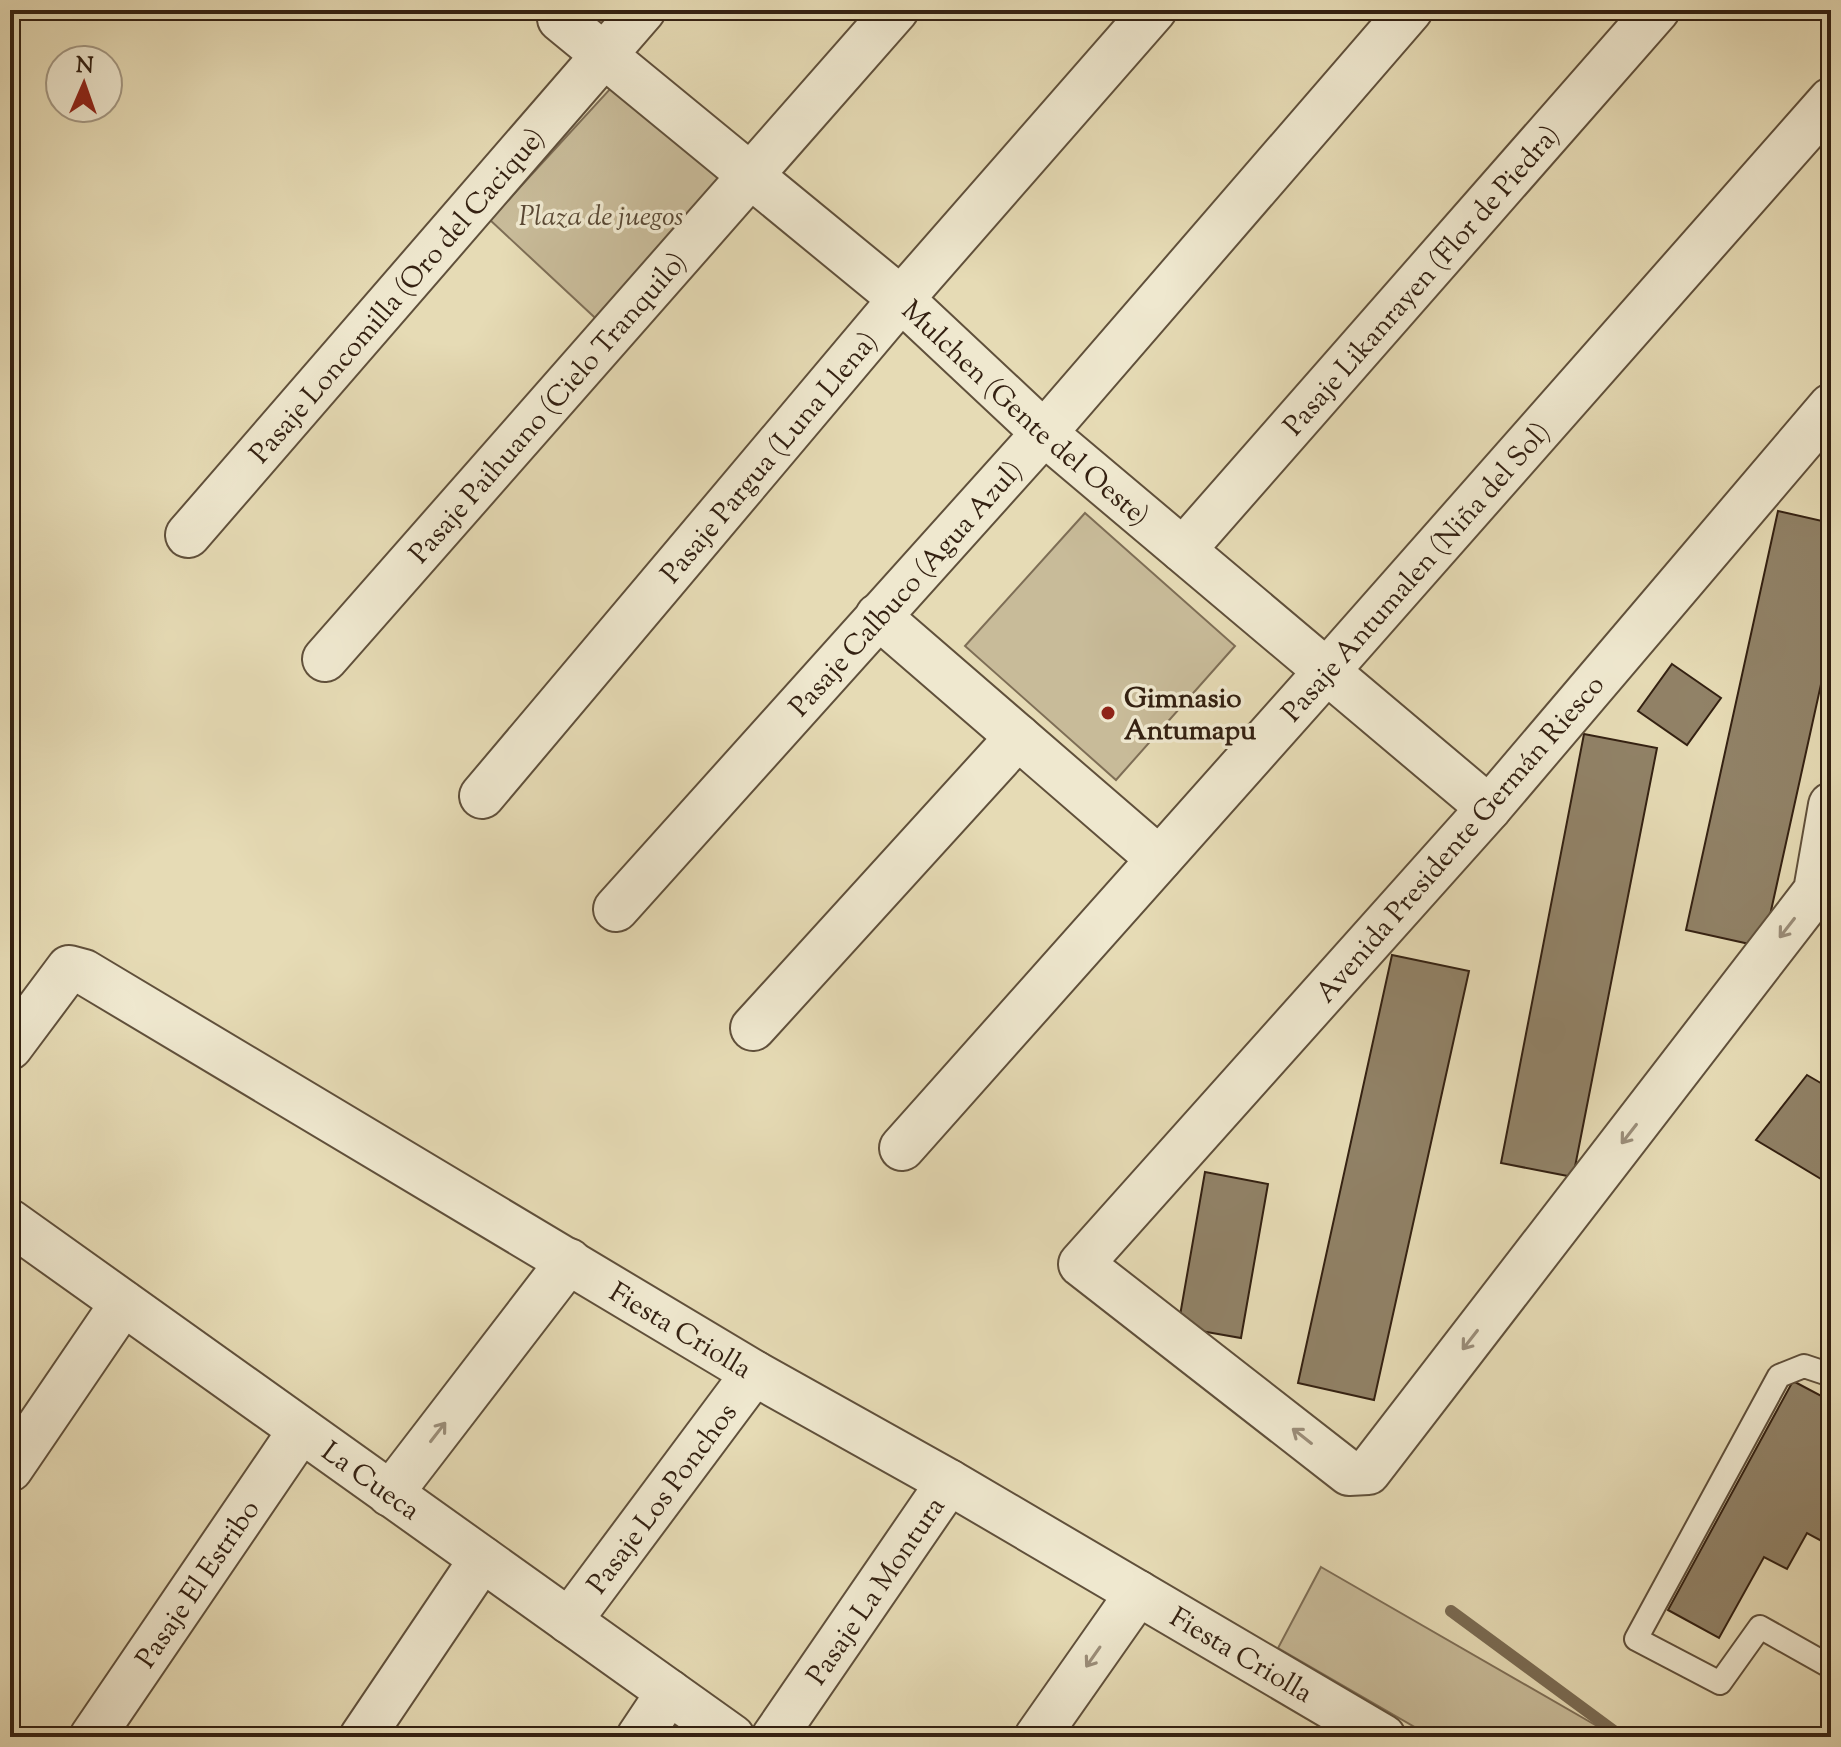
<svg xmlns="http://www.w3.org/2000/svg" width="1841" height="1747" font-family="'Sorts Mill Goudy',serif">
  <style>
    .green { fill: #c8bb99; stroke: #7e6e56; stroke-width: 2 }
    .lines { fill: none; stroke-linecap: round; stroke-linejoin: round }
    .stream { stroke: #7a6b53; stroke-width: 12 }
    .building { fill: #918267; stroke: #342112; stroke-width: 2 }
    .lane-casing { stroke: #60503b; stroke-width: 26 }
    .street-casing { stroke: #60503b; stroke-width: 48 }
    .lane { stroke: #efe8cf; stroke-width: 22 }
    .street { stroke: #efe8cf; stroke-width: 44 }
    .oneway { stroke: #9b8e7a }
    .poi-dot { fill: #8f2418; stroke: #efe8cf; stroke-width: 3 }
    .labels { text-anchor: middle; stroke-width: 7; stroke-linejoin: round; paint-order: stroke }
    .park-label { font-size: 28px; font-style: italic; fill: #594834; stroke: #efe8cf }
    .street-label { font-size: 28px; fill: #342112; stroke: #efe8cf }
    .poi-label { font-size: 28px; font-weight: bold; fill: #342112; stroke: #efe8cf; text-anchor: start }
  </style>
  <rect width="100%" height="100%" fill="#e6dbb5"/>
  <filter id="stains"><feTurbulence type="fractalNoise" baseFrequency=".0025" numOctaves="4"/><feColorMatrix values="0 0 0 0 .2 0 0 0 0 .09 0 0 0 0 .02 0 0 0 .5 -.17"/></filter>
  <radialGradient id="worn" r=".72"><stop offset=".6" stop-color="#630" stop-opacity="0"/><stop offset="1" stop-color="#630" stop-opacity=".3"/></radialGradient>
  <g class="green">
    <path d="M610,89l124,97 -128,142 -116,-108z"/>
    <path d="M1085,513l150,133 -119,134 -151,-134z"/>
    <path d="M1321,1567l276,159 14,11h-179l-154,-89z"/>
  </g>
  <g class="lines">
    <path class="stream" d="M1451,1611l171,126"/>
  </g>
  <g class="building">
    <path d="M1778,511l53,12v116l-68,308 -77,-17z"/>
    <path d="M1672,664l49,34 -34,47 -49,-34z"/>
    <path d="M1584,734l73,14 -84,429 -72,-14z"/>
    <path d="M1392,955l77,16 -95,429 -76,-17z"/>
    <path d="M1807,1075l24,14v96l-75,-45z"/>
    <path d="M1205,1172l63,12 -27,154 -63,-11z"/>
    <path d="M1793,1381l38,20v145l-24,-13 -20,36 -23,-12 -45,81 -51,-28z"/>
  </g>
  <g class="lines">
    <defs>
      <path id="lane" d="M1831,1375l-27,-9 -25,10 -143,263 84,44 40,-56 71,40"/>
      <g id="street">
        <path id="s1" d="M560,19l341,280 143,134 445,375"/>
        <path d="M1831,406l-342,402 -408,456 268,209 19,-1 448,-581 15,-86"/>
        <path id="s2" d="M188,535l455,-525"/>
        <path id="s3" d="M1183,550l474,-540"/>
        <path d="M878,616l281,243"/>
        <path id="s4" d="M325,659l571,-649"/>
        <path id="s5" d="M482,796l419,-497 253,-289"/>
        <path id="s6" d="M616,909l428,-476 366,-423"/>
        <path d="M753,1028l265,-291"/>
        <path id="s7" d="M10,1047l59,-79 15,4 670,401 195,109 434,255"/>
        <path id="s8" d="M902,1148l424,-476 505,-572"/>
        <path id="s9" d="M10,1222l722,515"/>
        <path d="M10,1469l113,-166"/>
        <path d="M390,1494l179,-233"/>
        <path id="s10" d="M569,1621l185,-248"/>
        <path id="s11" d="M92,1737l209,-307"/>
        <path d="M362,1737l120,-178"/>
        <path d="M639,1737l30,-45"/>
        <path id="s12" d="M774,1737l175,-255"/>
        <path d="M1037,1737l101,-144"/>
      </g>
    </defs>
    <use href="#lane" class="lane-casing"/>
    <use href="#street" class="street-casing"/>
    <use href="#lane" class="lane"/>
    <use href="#street" class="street"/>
  </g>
  <defs><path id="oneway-shaft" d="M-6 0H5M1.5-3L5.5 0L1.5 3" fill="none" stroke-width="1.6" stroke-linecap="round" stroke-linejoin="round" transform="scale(2)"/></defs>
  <g class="oneway">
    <use href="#oneway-shaft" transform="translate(1787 928) rotate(128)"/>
    <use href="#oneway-shaft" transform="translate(1629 1134) rotate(128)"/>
    <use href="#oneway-shaft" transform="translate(1470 1340) rotate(128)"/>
    <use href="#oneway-shaft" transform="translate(438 1432) rotate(-52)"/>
    <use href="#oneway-shaft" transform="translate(1302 1436) rotate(-142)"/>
    <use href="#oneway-shaft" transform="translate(1093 1657) rotate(125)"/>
  </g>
  <circle class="poi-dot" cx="1108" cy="713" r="8"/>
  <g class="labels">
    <g class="park-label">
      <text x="601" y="225">Plaza de juegos</text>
    </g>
    <g class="street-label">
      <text dy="10" stroke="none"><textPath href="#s3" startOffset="360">Pasaje Likanrayen (Flor de Piedra)</textPath></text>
      <text dy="10" stroke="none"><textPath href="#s2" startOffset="318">Pasaje Loncomilla (Oro del Cacique)</textPath></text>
      <text dy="10" stroke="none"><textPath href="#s4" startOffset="336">Pasaje Paihuano (Cielo Tranquilo)</textPath></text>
      <text dy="10" stroke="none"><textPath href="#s1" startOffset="610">Mulchen (Gente del Oeste)</textPath></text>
      <text dy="10" stroke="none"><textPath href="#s5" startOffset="444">Pasaje Pargua (Luna Llena)</textPath></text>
      <text dy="10" stroke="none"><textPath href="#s8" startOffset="772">Pasaje Antumalen (Niña del Sol)</textPath></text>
      <text dy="10" stroke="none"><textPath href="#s6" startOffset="432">Pasaje Calbuco (Agua Azul)</textPath></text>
      <text transform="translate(1459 838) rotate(-49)" y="10">Avenida Presidente Germán Riesco</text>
      <text dy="10" stroke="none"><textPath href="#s7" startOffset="810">Fiesta Criolla</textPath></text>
      <text dy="10" stroke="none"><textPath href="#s9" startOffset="444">La Cueca</textPath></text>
      <text dy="10" stroke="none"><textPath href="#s10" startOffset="154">Pasaje Los Ponchos</textPath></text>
      <text dy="10" stroke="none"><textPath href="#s11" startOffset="186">Pasaje El Estribo</textPath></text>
      <text dy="10" stroke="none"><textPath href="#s12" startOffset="178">Pasaje La Montura</textPath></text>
      <text dy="10" stroke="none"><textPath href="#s7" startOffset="1458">Fiesta Criolla</textPath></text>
    </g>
    <g class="poi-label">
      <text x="1124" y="707">Gimnasio<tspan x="1124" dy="32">Antumapu</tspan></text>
    </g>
  </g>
  <rect width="1841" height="1747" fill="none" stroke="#e6dbb5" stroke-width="40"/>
  <rect x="12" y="12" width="1817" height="1723" fill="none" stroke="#342112" stroke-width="4"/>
  <rect x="20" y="20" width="1801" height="1707" fill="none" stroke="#342112" stroke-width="2"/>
  <g transform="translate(84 84) rotate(2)"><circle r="38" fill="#efe8cf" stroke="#a49883" stroke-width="2"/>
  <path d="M0-6L14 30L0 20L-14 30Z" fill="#8f2418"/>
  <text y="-12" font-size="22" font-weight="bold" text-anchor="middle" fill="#342112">N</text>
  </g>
  <rect width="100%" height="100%" filter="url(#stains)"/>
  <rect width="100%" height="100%" fill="url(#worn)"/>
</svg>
